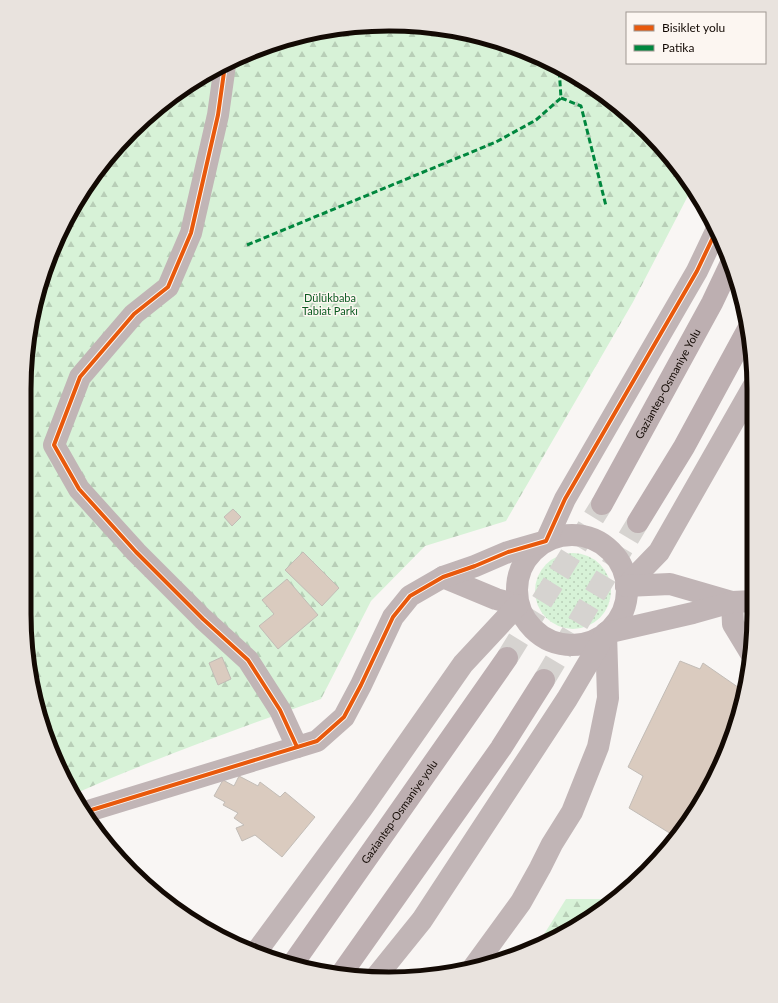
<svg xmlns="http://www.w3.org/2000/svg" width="778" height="1003" font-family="Lato,sans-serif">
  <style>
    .green { fill: url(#green-dots) }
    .forest { fill: url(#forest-firs) }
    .building { fill: #dacbbf; stroke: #c2bcb6 }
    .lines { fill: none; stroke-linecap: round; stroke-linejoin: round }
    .highway-tunnel { stroke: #d6d3d0; stroke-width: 22; stroke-dasharray: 22 11; stroke-linecap: butt }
    .minor { stroke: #c1b5b6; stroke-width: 22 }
    .highway { stroke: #bdafb1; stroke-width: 22 }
    .quiet { stroke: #00873e; stroke-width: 3; stroke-dasharray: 6 3; stroke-linecap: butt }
    .cycleway-casing { stroke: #fcf6f1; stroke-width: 6 }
    .cycleway { stroke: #e8590c; stroke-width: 4 }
    .labels { text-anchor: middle; stroke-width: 3; stroke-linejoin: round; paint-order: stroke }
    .park-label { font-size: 11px; fill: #0c5b21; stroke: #fcf6f1 }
    .street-label { font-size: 11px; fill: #130a04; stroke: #fcf6f1 }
    .rim { fill: none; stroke: #130a04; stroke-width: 5 }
  </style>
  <defs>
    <pattern id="green-dots" width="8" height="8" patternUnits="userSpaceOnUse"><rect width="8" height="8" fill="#d7f2d7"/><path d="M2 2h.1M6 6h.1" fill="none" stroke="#b8ceb7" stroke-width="1.8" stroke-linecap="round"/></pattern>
    <pattern id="forest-firs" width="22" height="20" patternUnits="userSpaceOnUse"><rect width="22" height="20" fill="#d7f2d7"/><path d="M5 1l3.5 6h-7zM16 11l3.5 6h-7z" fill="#b8ceb7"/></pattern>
  </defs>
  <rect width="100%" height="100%" fill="#f9f6f4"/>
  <circle class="green" cx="573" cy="591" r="38"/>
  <g class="forest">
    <path d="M413,25l70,11 67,26 61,37 52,49 29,40 -59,114 -127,219 -81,25 -54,55 -50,98c-84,30 -168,60 -249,96l-35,-86 -13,-95 1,-249 18,-93 57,-105 49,-53 57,-41 65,-30 70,-16z"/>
    <path d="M566,899h47l-41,31 -34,14z"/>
  </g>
  <g class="building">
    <path d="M233,509l8,8 -9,9 -8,-9z"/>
    <path d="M303,552l36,36 -17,18 -37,-36z"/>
    <path d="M287,579l31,36 -40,34 -19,-23 15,-12 -12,-14z"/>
    <path d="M222,657l9,22 -13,6 -9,-22z"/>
    <path d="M680,661l20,8 3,-6 42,29 -19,62 -34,63 -16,20 -47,-29 14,-32 -15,-9z"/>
    <path d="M239,776l19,10 2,-4 20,15 5,-5 30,25 -33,40 -27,-22 -13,6 -6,-13 8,-3 -10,-7 4,-5 -15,-8 2,-3 -11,-6 9,-16 11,6z"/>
  </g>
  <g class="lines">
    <g class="highway-tunnel">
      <path d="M507,658l95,-154"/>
      <path d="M544,680l94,-158"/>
    </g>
    <g class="minor">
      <path d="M225,65l-7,50 -27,118 -23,54 -34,27 -54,63 -26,68 25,44 57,63 67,67 45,41 32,50 17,37"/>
      <circle cx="572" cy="590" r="55"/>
      <path d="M443,577l53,22 22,6"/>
      <path d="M626,586l33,-34 94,-165"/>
      <path d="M626,586l44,-2 62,18"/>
      <path d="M732,602l1,22 17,28"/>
      <path d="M85,812l232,-71 27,-24 17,-32 32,-68 17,-21 33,-19 32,-11 33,-14 38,-11 19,-42 132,-228 19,-40"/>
      <path d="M257,951l106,-144 100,-143 55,-59"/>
      <path d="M473,968l48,-66 19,-34 12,-24 20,-32 26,-65 10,-49 -2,-65"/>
      <path d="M376,977l46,-57 145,-221 39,-66 87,-20 39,-11 22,-1"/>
    </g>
    <g class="highway">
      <path id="s1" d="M602,504l110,-201 19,-40"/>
      <path d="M638,522l46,-75 63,-116"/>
      <path id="s2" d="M292,965l215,-307"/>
      <path d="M342,973l159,-225 43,-68"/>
    </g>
    <g class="quiet">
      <path d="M561,98l20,8 25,100"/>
      <path d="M247,245l249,-103 40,-22 25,-22 -2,-31"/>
    </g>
    <defs>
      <g id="cycleway">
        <path d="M225,65l-7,50 -27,118 -23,54 -34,27 -54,63 -26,68 25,44 57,63 67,67 45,41 32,50 17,37"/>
        <path d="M85,812l232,-71 27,-24 17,-32 32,-68 17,-21 33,-19 32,-11 33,-14 38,-11 19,-42 132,-228 19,-40"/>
      </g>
    </defs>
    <use href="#cycleway" class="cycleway-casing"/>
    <use href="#cycleway" class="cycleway"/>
  </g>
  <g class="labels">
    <g class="park-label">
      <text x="330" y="302">Dülükbaba<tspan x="330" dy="13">Tabiat Parkı</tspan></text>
    </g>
    <g class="street-label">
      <text dy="4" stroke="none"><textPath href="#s1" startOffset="137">Gaziantep-Osmaniye Yolu</textPath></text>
      <text dy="4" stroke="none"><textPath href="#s2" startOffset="187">Gaziantep-Osmaniye yolu</textPath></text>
    </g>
  </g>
  <path d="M0 0H778V1003H0ZM389 31H389A358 358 0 0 1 747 389V614A358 358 0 0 1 389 972H389A358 358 0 0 1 31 614V389A358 358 0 0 1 389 31Z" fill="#e9e3de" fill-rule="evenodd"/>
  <path class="rim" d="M389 31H389A358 358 0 0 1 747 389V614A358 358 0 0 1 389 972H389A358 358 0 0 1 31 614V389A358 358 0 0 1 389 31Z"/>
  <rect x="626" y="12" width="140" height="52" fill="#fcf6f1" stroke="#9f9892"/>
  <rect x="634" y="25" width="20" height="6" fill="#e8590c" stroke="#9f9892"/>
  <text x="662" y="32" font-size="12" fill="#130a04">Bisiklet yolu</text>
  <rect x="634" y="45" width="20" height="6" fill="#00873e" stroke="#9f9892"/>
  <text x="662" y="52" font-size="12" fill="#130a04">Patika</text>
</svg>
